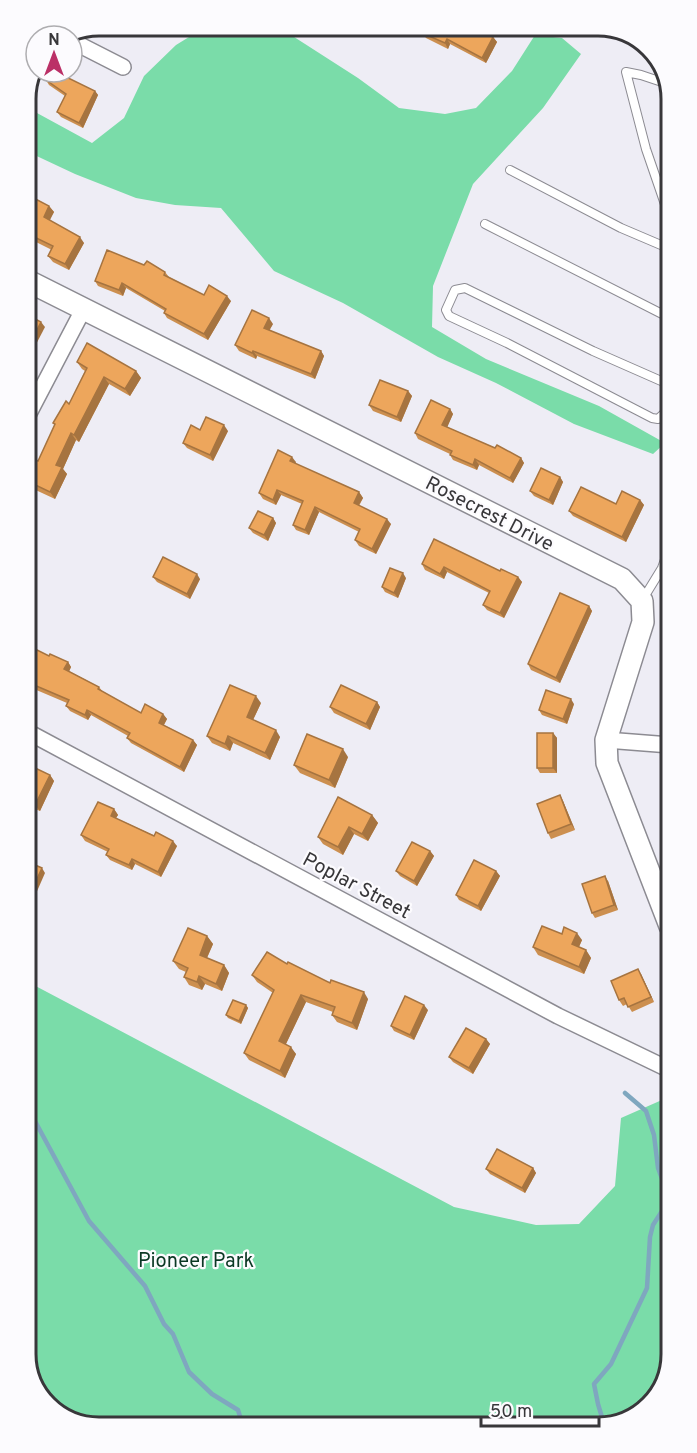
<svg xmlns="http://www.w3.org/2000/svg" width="697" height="1453" font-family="Overpass,sans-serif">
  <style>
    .green { fill: #7adca9 }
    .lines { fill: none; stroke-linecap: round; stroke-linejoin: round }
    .stream { stroke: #7fa7bf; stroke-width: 4.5 }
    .lane-casing { stroke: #8c8b92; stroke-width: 10 }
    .street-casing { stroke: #8c8b92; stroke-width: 18 }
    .secondary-casing { stroke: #8c8b92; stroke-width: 24 }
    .lane { stroke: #fff; stroke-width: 8 }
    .street { stroke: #fff; stroke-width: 15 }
    .secondary { stroke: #fff; stroke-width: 21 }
    .wall { fill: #cc8f4f }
    .shaded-wall { fill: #a67440 }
    .building { fill: #eda65c; stroke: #a67440; stroke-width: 1.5 }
    .labels { text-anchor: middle; stroke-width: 4.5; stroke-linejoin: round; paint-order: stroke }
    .street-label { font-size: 20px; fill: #38373a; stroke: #fcfbfe }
    .park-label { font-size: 20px; fill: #0b3924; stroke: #fcfbfe }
    .rim { fill: none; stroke: #38373a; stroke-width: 3 }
  </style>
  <rect width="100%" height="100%" fill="#eeedf5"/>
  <g class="green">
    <path d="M207,26h70l81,52 41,30 46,6 31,-6 36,-37 23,-36 27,3 19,16 -38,54 -70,76 -40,102 -1,41 54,32 113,47 66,37 -12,11 -79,-30 -78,-41 -58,-26 -95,-54 -69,-32 -53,-63 -46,-3 -39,-7 -61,-24 -49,-23v-44l66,36 32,-25 20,-42 32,-31z"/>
    <path d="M28,982l426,225 82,18 43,-1 36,-38 6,-68 50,-22v263l-14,40 -35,25 -529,3 -39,-15 -25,-34z"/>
  </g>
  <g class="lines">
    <g class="stream">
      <path d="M29,1110l60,111 56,65 19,38 9,10 16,38 23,22 26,16 5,16"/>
      <path d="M604,1424l-6,-20 -4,-20 17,-20 36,-76 3,-51 3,-12 11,-17v-24l-6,-16 -4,-33 -8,-24 -21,-18"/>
    </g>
    <defs>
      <g id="lane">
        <path d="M668,84l-27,-9 -15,-3 20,77 22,64"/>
        <path d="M510,170l111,58 47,20"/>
        <path d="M485,224l183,93"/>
        <path d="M668,384l-75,-33 -128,-63 -10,2 -9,20 3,6 58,27 145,75 6,1 11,-10"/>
        <path d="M643,599l19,-31 7,-19"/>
      </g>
      <g id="street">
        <path d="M72,41l51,26"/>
        <path d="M27,417l57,-109"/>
        <path d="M28,732l530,284 112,54"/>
        <path d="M606,740l64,5"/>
      </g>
      <path id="secondary" d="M26,280l596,299 20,22 1,21 -37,118 1,23 63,163"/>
    </defs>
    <use href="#lane" class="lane-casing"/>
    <use href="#street" class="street-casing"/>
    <use href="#secondary" class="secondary-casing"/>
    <use href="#lane" class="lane"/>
    <use href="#street" class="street"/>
    <use href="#secondary" class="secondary"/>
  </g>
  <g class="wall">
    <path d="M420,26h49l24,11 4,5 -11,21 -36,-19 -2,5 -22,-11 -4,-5 3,-5z"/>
    <path d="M46,80l49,11 3,4 -15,33 -22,-11 -4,-5 8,-16 -16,-11z"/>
    <path d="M26,194l23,12 5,6 -5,8 35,23 -15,27 -16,-8 -5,-6 4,-6 -26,-13z"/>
    <path d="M144,265l21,7 4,5 35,18 27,6 -23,39 -41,-22 -3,-5 1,-2 -39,-23 -3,8 -25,-10 -3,-5z"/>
    <path d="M273,324l-4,6 52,21 3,5 -9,23 -58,-23 -1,3 -17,-8 -4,-6z"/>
    <path d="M77,362l59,9 5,7 -11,18 -21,-12 -30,58 -3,-2 -13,29 4,5 -12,25 -28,-13v-19l11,-6 17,-35 -2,-3 16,-19 16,-33 -3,-2z"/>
    <path d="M408,391l4,5 -11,26 -28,-11 -4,-6z"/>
    <path d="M450,409l3,5 -6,13 48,21 26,10 3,5 -11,20 -34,-18 -2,5 -24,-10 -3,-5v-1l-32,-15 -3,-6z"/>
    <path d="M200,430l28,1 -15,30 -26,-13 -4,-5z"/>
    <path d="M296,462l-1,2 64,28 4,6 -4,8 32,18 -15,30 -17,-8 -4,-6 4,-8 -40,-20 -10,23 -13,-5 -3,-5 9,-21 -21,-9 -5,10 -13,-6 -4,-6z"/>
    <path d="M560,477l3,5 -10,23 -19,-9 -4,-5z"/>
    <path d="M640,500l4,5 -18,37 -53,-26 -4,-5z"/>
    <path d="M273,518l3,5 -8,18 -15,-8 -4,-5z"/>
    <path d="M422,564l78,7 18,6 4,5 -18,36 -17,-8 -4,-5 6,-12 -42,-21 -3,7 -19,-9z"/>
    <path d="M153,577l47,2 -10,20 -33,-17z"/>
    <path d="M406,578l-8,20 -13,-6 -3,-5z"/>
    <path d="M589,606l3,5 -32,72 -29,-13 -3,-6z"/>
    <path d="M27,645l22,11 19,6 3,5 -2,4 30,16 4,5 38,21 22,1 4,5 -3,6 29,15 4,5 -13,27 -53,-29 -4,-5 1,-2 -37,-21 -3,5 -18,-9 -4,-5 1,-3 -40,-17z"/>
    <path d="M377,702l3,5 -10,23 -36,-17 -4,-6z"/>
    <path d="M261,703l-8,17 27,17 -10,23 -37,-17 -3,8 -18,-8 -5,-7z"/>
    <path d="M574,704l-7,20 -25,-9 -3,-5z"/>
    <path d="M553,733l4,5v35h-17l-3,-5z"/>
    <path d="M348,757l-13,31 -35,-15 -6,-8z"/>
    <path d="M28,774l2,1h20l4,6 -14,30 -12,-5z"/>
    <path d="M560,795l3,6 12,29 -24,9 -3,-6z"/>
    <path d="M114,809l4,6 -2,3 61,28 -16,31 -26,-13 -3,6 -22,-10 -4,-5 2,-3 -23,-11 -4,-6z"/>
    <path d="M372,815l6,8 -10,18 -14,-7 -11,21 -20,-11 -5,-7z"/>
    <path d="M430,851l4,5 -17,30 -17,-10 -4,-5z"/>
    <path d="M496,871l4,5 -19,35 -22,-11 -3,-5z"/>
    <path d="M608,881l10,29 -23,8 -3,-5z"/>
    <path d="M562,934l20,6 -3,7 7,3 5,8 -7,16 -46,-19 -5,-8z"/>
    <path d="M207,936l6,8 -6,14 17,7 5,8 -7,18 -17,-7 -3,6 -13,-5 -5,-8 2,-5 -7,-3 -6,-8z"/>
    <path d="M287,964l81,35 -11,31 -20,-8 -5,-7 1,-3 -27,-10 -20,42 10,10 -11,24 -36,-18 -5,-7 29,-60 -16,-11 -5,-7z"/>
    <path d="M641,974l13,28 -22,10 -5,-8 -4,2 -4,-6z"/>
    <path d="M246,1005l2,3 -7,16 -13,-6 -2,-3z"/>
    <path d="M428,1010l-14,30 -20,-9 -3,-5z"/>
    <path d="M486,1039l4,5 -17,30 -20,-12 -4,-5z"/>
    <path d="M533,1168l3,5 -11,20 -35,-19 -4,-5z"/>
  </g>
  <g class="shaded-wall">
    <path d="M493,37l4,5 -11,21 -4,-5z"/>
    <path d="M447,39l3,5 -2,5 -3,-6z"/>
    <path d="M95,91l3,4 -15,33 -4,-5z"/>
    <path d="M49,206l5,6 -6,12 -4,-7z"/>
    <path d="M80,237l4,6 -15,27 -4,-6z"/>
    <path d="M122,283l4,5 -3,8 -4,-6z"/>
    <path d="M227,296l4,5 -23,39 -4,-6z"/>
    <path d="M269,318l4,6 -5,9 -4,-5z"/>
    <path d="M41,322l4,5 -14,27 -4,-5z"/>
    <path d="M253,351l4,5 -1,3 -4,-6z"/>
    <path d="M321,351l3,5 -9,23 -4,-5z"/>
    <path d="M136,371l5,7 -11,18 -5,-7z"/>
    <path d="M104,377l5,7 -30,58 -5,-7z"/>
    <path d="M408,391l4,5 -11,26 -4,-5z"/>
    <path d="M450,409l3,5 -7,16 -4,-5z"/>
    <path d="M224,425l4,6 -15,30 -3,-6z"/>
    <path d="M71,433l5,7 -13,29 4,5 -12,25 -5,-7 6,-27z"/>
    <path d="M292,457l4,5 -2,5 -4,-6z"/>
    <path d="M521,458l3,5 -11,20 -3,-5z"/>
    <path d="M475,459l4,6 -2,5 -4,-5z"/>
    <path d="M560,477l3,5 -10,23 -4,-5z"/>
    <path d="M277,490l4,5 -5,10 -3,-5z"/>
    <path d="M359,492l4,6 -6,10 -3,-5z"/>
    <path d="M640,500l4,5 -18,37 -4,-5z"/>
    <path d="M315,507l4,5 -10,23 -4,-5z"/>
    <path d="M31,517l5,7 -9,15v-14z"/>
    <path d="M273,518l3,5 -8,18 -4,-6z"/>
    <path d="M387,519l4,5 -15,30 -4,-5z"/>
    <path d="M444,567l3,5 -3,7 -4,-5z"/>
    <path d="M403,573l3,5 -8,20 -4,-5z"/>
    <path d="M197,574l3,5 -10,20 -3,-5z"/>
    <path d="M518,577l4,5 -18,36 -4,-5z"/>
    <path d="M589,606l3,5 -32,72 -4,-5z"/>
    <path d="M68,662l3,5 -3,7 -4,-5z"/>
    <path d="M256,696l5,7 -10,21 -4,-7z"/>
    <path d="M571,699l3,5 -7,20 -4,-5z"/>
    <path d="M377,702l3,5 -10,23 -4,-6z"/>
    <path d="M87,710l4,5 -3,5 -3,-5z"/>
    <path d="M163,714l4,5 -5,9 -3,-5z"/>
    <path d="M276,730l4,7 -10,23 -5,-7z"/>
    <path d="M553,733l4,5v35l-4,-5z"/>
    <path d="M228,736l5,7 -3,8 -5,-7z"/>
    <path d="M193,740l4,5 -13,27 -4,-5z"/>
    <path d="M343,749l5,8 -13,31 -6,-8z"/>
    <path d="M50,775l4,6 -14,30 -5,-6z"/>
    <path d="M560,795l3,6 12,29 -4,-6z"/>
    <path d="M114,809l4,6 -4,6 -3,-5z"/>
    <path d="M372,815l6,8 -10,18 -6,-7z"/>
    <path d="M349,827l5,7 -11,21 -5,-8z"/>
    <path d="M173,841l4,5 -16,31 -3,-5z"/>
    <path d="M430,851l4,5 -17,30 -3,-5z"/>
    <path d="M132,859l3,5 -3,6 -3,-5z"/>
    <path d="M42,868l3,5 -14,32 -3,-4v-3z"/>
    <path d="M496,871l4,5 -19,35 -3,-5z"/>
    <path d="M605,876l3,5 10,29 -4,-5z"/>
    <path d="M577,933l5,7 -5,11 -5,-7z"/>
    <path d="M207,936l6,8 -8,18 -5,-7z"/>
    <path d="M586,950l5,8 -7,16 -5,-7z"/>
    <path d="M224,965l5,8 -7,18 -6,-7z"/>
    <path d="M638,969l3,5 13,28 -3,-5z"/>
    <path d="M199,976l6,8 -3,6 -5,-8z"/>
    <path d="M364,992l4,7 -11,31 -5,-7z"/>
    <path d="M301,995l5,7 -22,46 -5,-7z"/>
    <path d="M246,1005l2,3 -7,16 -2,-3z"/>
    <path d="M424,1005l4,5 -14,30 -4,-5z"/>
    <path d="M486,1039l4,5 -17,30 -4,-6z"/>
    <path d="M291,1047l5,7 -11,24 -5,-7z"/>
    <path d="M533,1168l3,5 -11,20 -3,-5z"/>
  </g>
  <g class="building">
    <path d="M426,26h43l24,11 -11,21 -35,-19 -2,4 -23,-10z"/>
    <path d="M52,72h4l39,19 -16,32 -22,-11 9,-18 -20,-14z"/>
    <path d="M26,194l23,12 -5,11 36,20 -15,27 -17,-8 5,-10 -27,-13z"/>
    <path d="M107,250l37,15 3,-4 18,11 -1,3 40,20 5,-10 18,11 -23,38 -40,-21 2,-4 -44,-26 -3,7 -24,-9z"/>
    <path d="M252,310l17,8 -5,10 57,23 -10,23 -58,-23 -1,2 -17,-8z"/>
    <path d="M26,314l15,8 -14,27h-1z"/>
    <path d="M87,343l49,28 -11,18 -21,-12 -30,58 -3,-2 -15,32 6,2 -12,25 -23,-11v-14l4,-9 7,3 17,-37 -2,-1 13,-22 3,3 18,-36 -10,-6z"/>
    <path d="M380,380l28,11 -11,26 -28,-12z"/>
    <path d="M431,400l19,9 -8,16 53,23 2,-3 24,13 -11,20 -35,-19 -2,6 -23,-10 2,-4 -37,-18z"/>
    <path d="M206,417l18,8 -14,30 -27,-12 8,-18 9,5z"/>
    <path d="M278,450l14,7 -2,4 69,31 -5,11 33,16 -15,30 -17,-9 5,-11 -45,-22 -10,23 -12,-5 10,-24 -26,-11 -4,10 -14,-7z"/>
    <path d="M541,468l19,9 -11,23 -19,-9z"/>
    <path d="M581,487l35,17 6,-13 18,9 -18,37 -53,-26z"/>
    <path d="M258,511l15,7 -9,17 -15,-7z"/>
    <path d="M27,515l4,2 -4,8z"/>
    <path d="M434,539l66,32 1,-2 17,8 -18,36 -17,-8 7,-14 -46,-24 -4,7 -18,-10z"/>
    <path d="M163,557l34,17 -10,20 -34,-17z"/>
    <path d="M390,568l13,5 -9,20 -12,-6z"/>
    <path d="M560,593l29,13 -33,72 -28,-14z"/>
    <path d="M27,645l22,11 1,-2 18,8 -4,7 35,18 -1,2 43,24 4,-9 18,10 -4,9 34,17 -13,27 -53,-29 3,-5 -43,-23 -2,5 -19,-9 3,-6 -42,-18z"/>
    <path d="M230,685l26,11 -9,21 29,13 -11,23 -37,-17 -3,8 -18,-8z"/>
    <path d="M341,685l36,17 -11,22 -36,-17z"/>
    <path d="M546,690l25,9 -8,20 -24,-9z"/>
    <rect x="537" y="733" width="16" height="35"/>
    <path d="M307,734l36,15 -14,31 -35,-15z"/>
    <path d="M33,767l17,8 -15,30 -7,-4v-27l2,1z"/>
    <path d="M670,790v13l-4,-11z"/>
    <path d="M560,795l11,29 -23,9 -11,-29z"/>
    <path d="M338,797l34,18 -10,19 -13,-7 -11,20 -20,-10z"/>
    <path d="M98,802l16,7 -3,7 43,20 2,-4 17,9 -15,31 -26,-13 -3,6 -23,-10 3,-6 -28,-14z"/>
    <path d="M412,842l18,9 -16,30 -18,-10z"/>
    <path d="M474,860l22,11 -18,35 -22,-11z"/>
    <path d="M28,862l14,6 -14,30z"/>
    <path d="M605,876l9,29 -22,8 -10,-29z"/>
    <path d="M542,926l20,8 2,-7 13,6 -5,11 14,6 -7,17 -46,-20z"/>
    <path d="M188,928l19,8 -7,19 24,10 -8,19 -17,-8 -2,6 -13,-5 4,-9 -15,-7z"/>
    <path d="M267,952l20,12 1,-2 42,21 1,-3 33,12 -12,31 -20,-8 3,-8 -34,-12 -22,46 12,6 -11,24 -36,-18 30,-63 -22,-15z"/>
    <path d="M638,969l13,28 -23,10 -4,-9 -5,2 -8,-19z"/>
    <path d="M405,996l19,9 -14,30 -19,-9z"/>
    <path d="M233,1000l13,5 -7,16 -13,-6z"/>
    <path d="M466,1028l20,11 -17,29 -20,-11z"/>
    <path d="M497,1149l36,19 -11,20 -36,-19z"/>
  </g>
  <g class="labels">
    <g class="street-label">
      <text transform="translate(490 513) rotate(27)" y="7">Rosecrest Drive</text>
      <text transform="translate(357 885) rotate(28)" y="7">Poplar Street</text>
    </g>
    <g class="park-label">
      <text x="196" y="1267">Pioneer Park</text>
    </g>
  </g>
  <path d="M0 0H697V1453H0ZM99 36H598A63 63 0 0 1 661 99V1354A63 63 0 0 1 598 1417H99A63 63 0 0 1 36 1354V99A63 63 0 0 1 99 36Z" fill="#fcfbfe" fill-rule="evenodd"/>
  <path class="rim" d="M99 36H598A63 63 0 0 1 661 99V1354A63 63 0 0 1 598 1417H99A63 63 0 0 1 36 1354V99A63 63 0 0 1 99 36Z"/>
  <g transform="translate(54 54)"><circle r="28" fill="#fcfbfe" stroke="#aeadb0" stroke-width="1.5"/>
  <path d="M0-4.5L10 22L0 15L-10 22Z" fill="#bb3067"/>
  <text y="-9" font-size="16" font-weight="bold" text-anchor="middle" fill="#38373a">N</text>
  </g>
  <path d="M481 1417v9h118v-9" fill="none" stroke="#38373a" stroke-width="3"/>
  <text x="490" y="1417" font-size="18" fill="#38373a" stroke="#fcfbfe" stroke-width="4.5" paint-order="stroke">50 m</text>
</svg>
